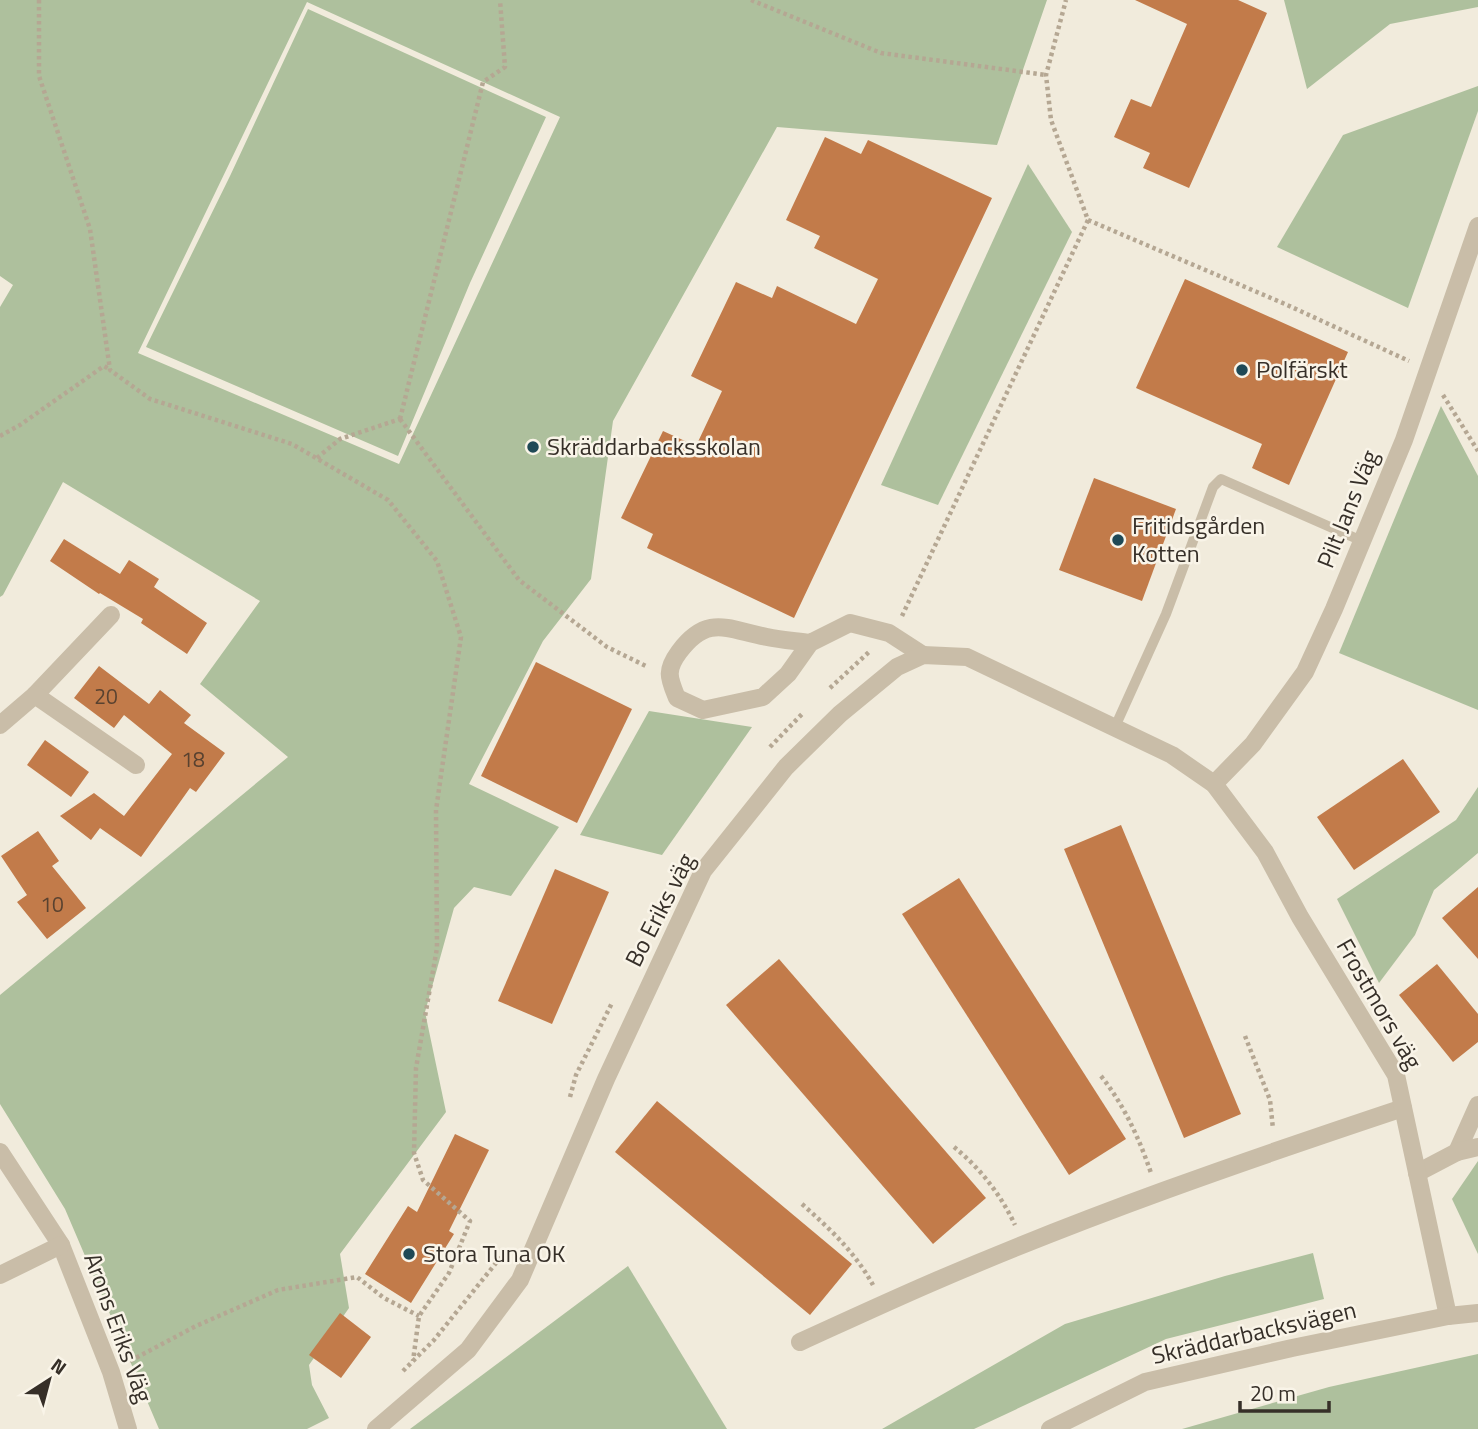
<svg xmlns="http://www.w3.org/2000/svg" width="1478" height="1429" font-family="'Titillium Web',sans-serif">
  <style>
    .green { fill: #aec09d; fill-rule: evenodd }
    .building { fill: #c27b4a }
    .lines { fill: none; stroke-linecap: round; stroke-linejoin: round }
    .path { stroke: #b5a793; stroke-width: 4.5; stroke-dasharray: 3.5 3.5; stroke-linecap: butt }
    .service { stroke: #c9bda8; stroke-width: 10 }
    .minor { stroke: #c9bda8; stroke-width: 18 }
    .tertiary { stroke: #c9bda8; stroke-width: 18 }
    .poi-dot { fill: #1f4956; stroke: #f9f4e8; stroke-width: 2.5 }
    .labels { text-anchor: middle; stroke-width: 5; stroke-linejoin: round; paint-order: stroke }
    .number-label { font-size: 21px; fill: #594230 }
    .poi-label { font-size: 24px; fill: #362f28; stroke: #f9f4e8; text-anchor: start }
    .street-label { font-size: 24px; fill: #362f28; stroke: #f9f4e8 }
  </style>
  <rect width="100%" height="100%" fill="#f1ebdc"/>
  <g class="green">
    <path d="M0,0h1047l-50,145 -220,-18 -164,294 -22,158 -48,62 -74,143 90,43 -48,69 -37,-9 -20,21 -29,104 21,100 -106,142 9,54 -40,57 3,20 17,33 -22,11h-148l-94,-220 -65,-105v-109l288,-238 -88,-73 60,-83 -197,-119 -60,113 -3,2v-290l13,-22 -13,-9zM307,2l253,115 -161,347 -261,-111z"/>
    <path d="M1284,0h194v7l-88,17 -83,65z"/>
    <path d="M308,9l238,108 -76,166 -72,173 -252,-109 84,-171z"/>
    <path d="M1478,86v25l-70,197 -131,-61 66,-112z"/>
    <path d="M1028,164l44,68 -134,273 -57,-20z"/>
    <path d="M1441,406l37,70v234l-139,-57z"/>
    <path d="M649,711l103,16 -90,128 -82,-20z"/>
    <path d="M1478,787v66l-44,37 -19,45 -36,48 -42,-84 119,-79z"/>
    <path d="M1478,1161v93l-26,-55z"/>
    <path d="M1313,1253l11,46 -158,40 -192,90h-92l183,-105 160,-48z"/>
    <path d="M628,1266l99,163h-317z"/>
    <path d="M1478,1354v75h-296l147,-42z"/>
  </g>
  <g class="building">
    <path d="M1135,0h103l29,13 -78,175 -46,-20 7,-15 -36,-16 17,-38 20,8 36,-83z"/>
    <path d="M825,137l36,17 7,-14 124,58 -198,420 -147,-70 6,-14 -32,-16 42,-87 33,15 26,-55 -31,-15 45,-94 36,16 5,-12 79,38 22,-45 -64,-31 6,-12 -34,-16z"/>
    <path d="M1185,279l163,73 -59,133 -37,-17 10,-24 -126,-56z"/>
    <path d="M1094,478l82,31 -34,92 -83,-31z"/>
    <path d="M64,539l56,35 9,-14 30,19 -5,8 53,36 -20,31 -46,-31 2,-4 -43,-26 -1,1 -49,-33z"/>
    <path d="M536,662l96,47 -55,114 -96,-47z"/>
    <path d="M99,666l50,38 11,-14 31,25 -7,8 41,30 -29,39 -6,-4 -49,69 -41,-29 -9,12 -31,-24 34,-23 30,23 48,-62 -48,-39 -10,13 -40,-30z"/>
    <path d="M45,740l44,32 -18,25 -44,-32z"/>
    <path d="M1403,759l37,53 -86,58 -37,-53z"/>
    <path d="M1121,825l120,289 -57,24 -120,-289z"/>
    <path d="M38,831l21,30 -7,5 34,42 -39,31 -30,-37 10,-7 -26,-39z"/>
    <path d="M555,869l54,23 -57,132 -54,-23z"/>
    <path d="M959,878l167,261 -57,36 -167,-261z"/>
    <path d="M1478,887v72l-36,-41z"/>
    <path d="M779,959l207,239 -53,46 -207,-239z"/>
    <path d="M1437,964l41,50v28l-25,20 -54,-67z"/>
    <path d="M657,1101l195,163 -42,51 -195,-163z"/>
    <path d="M455,1134l34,16 -40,81 5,3 -43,69 -46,-29 43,-68 9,6z"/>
    <path d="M340,1313l31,24 -30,41 -32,-23z"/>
  </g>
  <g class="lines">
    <g class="path">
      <path d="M39,0v76l51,153 20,141 40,29 142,45 96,56 49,61 24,76 -25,173 1,138 -21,120 -2,85 9,27 47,41 -21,52 -30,43 -6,45"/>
      <path d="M751,0l130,53 165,22"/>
      <path d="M1088,220l197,84 124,57"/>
      <path d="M1443,395l35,56"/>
      <path d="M400,419l83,-337 22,-15 -5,-67"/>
      <path d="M400,419l119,161 88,67 41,20"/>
      <path d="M0,436l20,-11 84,-59 5,3"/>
      <path d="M317,458l23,-19 60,-20"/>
      <path d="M902,616l186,-396 -37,-100 -5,-45 20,-75"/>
      <path d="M830,688l40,-37"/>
      <path d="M770,747l33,-34"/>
      <path d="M1245,1036l25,64 3,29"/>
      <path d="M1101,1076c23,29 38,62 50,97"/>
      <path d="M570,1097l6,-22 36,-72"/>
      <path d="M954,1147c26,21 47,48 61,78"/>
      <path d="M802,1204c28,25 53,48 71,81"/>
      <path d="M130,1361l66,-35 82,-36 79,-13 27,21 35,18"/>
      <path d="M403,1371l31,-31 66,-82 5,-9"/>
    </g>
    <path class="service" d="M1115,727l51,-113 47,-127 8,-8 141,62"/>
    <g class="minor">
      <path d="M810,643c-14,-2 -29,-3 -43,-6 -39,-7 -59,-24 -88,15 -14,19 -10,26 -2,46l26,12 60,-13 25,-23 22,-31 40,-20 39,10 34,22"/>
      <path d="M35,695l76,-80"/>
      <path d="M0,725l35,-30 101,70"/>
      <path d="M1214,784l39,-40 52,-72 29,-63 70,-169 74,-214"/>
      <path d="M0,1152l61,93 50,127 17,57"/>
      <path d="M1457,1152l21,-47"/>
      <path d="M1417,1173l40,-21 21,-5"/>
      <path d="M0,1275l61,-30"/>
      <path d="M800,1342c44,-20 87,-40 131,-59 154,-67 313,-122 472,-175"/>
      <path d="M376,1429l92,-79 52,-70 86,-201 97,-208 83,-104 54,-53 57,-47 26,-12 44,2 205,98 42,29 51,68 35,65 96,158 52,241"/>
    </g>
    <path class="tertiary" d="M1050,1429l95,-47 147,-34 156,-32 30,-3"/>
  </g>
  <g class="poi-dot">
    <circle cx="1242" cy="370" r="7"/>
    <circle cx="533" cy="447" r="7"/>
    <circle cx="1118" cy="540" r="7"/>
    <circle cx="409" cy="1254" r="7"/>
  </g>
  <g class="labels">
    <g class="number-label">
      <text x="106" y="704">20</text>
      <text x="193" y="767">18</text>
      <text x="52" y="912">10</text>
    </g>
    <g class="poi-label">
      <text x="1256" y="378">Polfärskt</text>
      <text x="547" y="455">Skräddarbacksskolan</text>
      <text x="1132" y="534">Fritidsgården<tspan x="1132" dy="28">Kotten</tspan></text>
      <text x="423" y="1262">Stora Tuna OK</text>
    </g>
    <g class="street-label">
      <text transform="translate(1348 509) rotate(-68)" y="8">Pilt Jans Väg</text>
      <text transform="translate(660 910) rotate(-63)" y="8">Bo Eriks väg</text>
      <text transform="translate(1379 1004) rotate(60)" y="8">Frostmors väg</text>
      <text transform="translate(118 1328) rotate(70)" y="8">Arons Eriks Väg</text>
      <text transform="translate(1254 1333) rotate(-13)" y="8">Skräddarbacksvägen</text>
    </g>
  </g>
  <g transform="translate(49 1380) rotate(36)" stroke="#f9f4e8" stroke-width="5" paint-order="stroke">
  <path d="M0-5L12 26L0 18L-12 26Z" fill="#362f28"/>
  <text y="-10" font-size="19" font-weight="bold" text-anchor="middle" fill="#362f28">N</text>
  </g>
  <path d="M1240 1401v10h89v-10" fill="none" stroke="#362f28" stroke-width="3.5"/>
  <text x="1250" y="1401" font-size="21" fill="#362f28" stroke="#f9f4e8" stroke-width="5" paint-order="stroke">20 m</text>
</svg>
